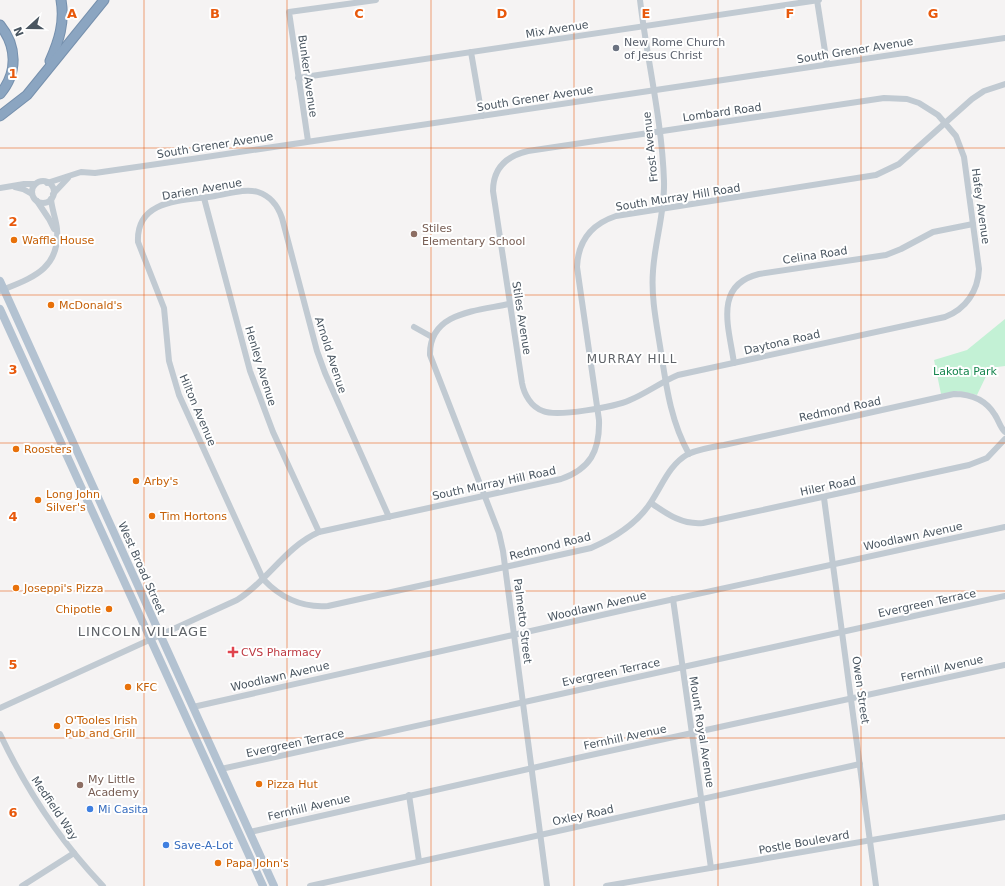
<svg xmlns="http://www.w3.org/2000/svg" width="1005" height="886" font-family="'DejaVu Sans',sans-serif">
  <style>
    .green { fill: #c3f1d5 }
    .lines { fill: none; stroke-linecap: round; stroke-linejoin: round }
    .highway-casing { stroke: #7690ad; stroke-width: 11 }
    .minor { stroke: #c1cad2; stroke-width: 6 }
    .major { stroke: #b3c2d1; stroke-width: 8 }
    .highway { stroke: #8ba5c1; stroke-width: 9 }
    .grid { fill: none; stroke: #e8590c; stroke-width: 1; stroke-opacity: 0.55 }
    .worship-dot { fill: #6b7280; stroke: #fff; stroke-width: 1.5 }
    .education-dot { fill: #8d6e63; stroke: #fff; stroke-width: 1.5 }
    .food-dot { fill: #e8710a; stroke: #fff; stroke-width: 1.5 }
    .health-dot { fill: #e0444e; stroke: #fff; stroke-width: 1.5 }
    .shop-dot { fill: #3f7fe0; stroke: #fff; stroke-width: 1.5 }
    .labels { text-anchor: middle; stroke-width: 4; stroke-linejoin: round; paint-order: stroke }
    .street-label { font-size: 11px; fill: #4a5661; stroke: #fff }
    .worship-label { font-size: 11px; fill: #5b616d; stroke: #fff; text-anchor: start }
    .education-label { font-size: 11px; fill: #785e54; stroke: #fff; text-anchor: start }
    .food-label { font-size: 11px; fill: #c56008; stroke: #fff; text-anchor: start }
    .park-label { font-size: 11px; fill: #17864f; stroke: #fff }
    .health-label { font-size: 11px; fill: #be3a42; stroke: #fff; text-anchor: start }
    .shop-label { font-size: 11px; fill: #366cbe; stroke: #fff; text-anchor: start }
    .neighbourhood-label { font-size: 12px; letter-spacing: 1px; fill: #5f6368; stroke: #fff }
    .quarter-label { font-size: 13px; letter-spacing: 1px; fill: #5f6368; stroke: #fff }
    .grid-label { font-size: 13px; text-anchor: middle; font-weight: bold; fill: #e8590c; stroke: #fff; stroke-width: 4; stroke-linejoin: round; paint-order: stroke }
  </style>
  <rect width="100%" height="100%" fill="#f5f3f3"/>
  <path class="green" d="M1005,319v47l-15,2 -13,27 -19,-4 -17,3 -7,-34 33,-10z"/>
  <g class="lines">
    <defs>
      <g id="highway">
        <path d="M0,25c17,21 18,48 0,69"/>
        <path d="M50,61c9,-20 15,-39 11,-61"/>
        <path d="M0,116l27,-21 77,-95"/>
      </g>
    </defs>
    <use href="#highway" class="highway-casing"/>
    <g class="minor">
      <path d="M640,0c7,60 22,120 24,181 1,31 -9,59 -11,90 -2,25 3,50 7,75 6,38 10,74 29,108"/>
      <path d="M817,0l10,64"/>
      <path d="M471,52l11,64"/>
      <path d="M298,78l521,-78"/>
      <path d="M884,98l23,1 12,4 19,12 18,21 8,21 15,112c-1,22 -13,40 -34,48l-267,58c-17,7 -31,18 -48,25 -15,7 -73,17 -87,11 -12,-4 -19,-17 -21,-28l-29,-192c0,-23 13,-35 35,-40z"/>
      <path d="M308,141l-19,-129 87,-12"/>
      <circle cx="43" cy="192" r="11"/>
      <path d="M47,183l34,-11 14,1 111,-16 799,-119"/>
      <path d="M15,187l8,2 9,5"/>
      <path d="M0,188l24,-4h11"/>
      <path d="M53,194l15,-16"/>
      <path d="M204,198l46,173 23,61 46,100"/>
      <path d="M37,201l12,18 5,10"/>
      <path d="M0,291c31,-13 60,-21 57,-62 -1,-10 -5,-19 -6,-30"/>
      <path d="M509,304c-32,7 -80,8 -79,51l69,178 4,18 44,335"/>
      <path d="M414,327l18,10"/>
      <path d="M734,363c-5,-35 -21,-78 25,-89l127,-19 15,-6 32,-17 40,-8"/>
      <path d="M824,498l52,388"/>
      <path d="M651,503c16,11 31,22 52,20l266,-58 18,-7 18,-19"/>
      <path d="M389,517l-64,-144 -8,-22 -35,-133c-4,-12 -12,-22 -24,-26 -13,-4 -30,2 -43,4 -31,5 -79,2 -77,46l26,66 5,53 10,34 84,184c18,19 38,29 65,27l263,-58c23,-10 46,-24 60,-46 12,-18 18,-37 37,-48 11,-5 24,-7 36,-9l230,-51c17,0 32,6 41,21 4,6 5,12 10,17"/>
      <path d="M673,599l38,269"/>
      <path d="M193,707l440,-99 372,-81"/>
      <path d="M0,708l237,-108c31,-19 48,-53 82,-68l242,-53c29,-10 39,-28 38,-59l-22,-153c1,-26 15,-43 39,-51l260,-41 23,-11 73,-65 12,-8 21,-7"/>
      <path d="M0,734c26,55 61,108 103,152"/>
      <path d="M221,769l784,-173"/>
      <path d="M409,795l10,66"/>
      <path d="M250,832l309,-70 446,-97"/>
      <path d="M22,886l52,-33"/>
      <path d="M310,886l550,-122"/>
      <path d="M606,886l399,-69"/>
    </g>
    <g class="major">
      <path d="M0,281l274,605"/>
      <path d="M0,309l263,577"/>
    </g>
    <use href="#highway" class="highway"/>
  </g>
  <path class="grid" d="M144,0v886M287,0v886M431,0v886M574,0v886M718,0v886M861,0v886M0,148h1005M0,295h1005M0,443h1005M0,591h1005M0,738h1005"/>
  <circle class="worship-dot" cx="616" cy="48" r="4"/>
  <g class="education-dot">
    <circle cx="414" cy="234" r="4"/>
    <circle cx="80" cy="785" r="4"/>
  </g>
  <g class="food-dot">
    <circle cx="14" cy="240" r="4"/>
    <circle cx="51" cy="305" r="4"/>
    <circle cx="16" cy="449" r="4"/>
    <circle cx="136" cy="481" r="4"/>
    <circle cx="38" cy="500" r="4"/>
    <circle cx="152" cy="516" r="4"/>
    <circle cx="16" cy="588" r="4"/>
    <circle cx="109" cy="609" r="4"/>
    <circle cx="128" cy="687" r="4"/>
    <circle cx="57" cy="726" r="4"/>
    <circle cx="259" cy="784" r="4"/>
    <circle cx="218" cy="863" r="4"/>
  </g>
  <path class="health-dot" d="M231 646h4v4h4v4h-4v4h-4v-4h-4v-4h4z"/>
  <g class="shop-dot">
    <circle cx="90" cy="809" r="4"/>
    <circle cx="166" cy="845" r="4"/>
  </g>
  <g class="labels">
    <g class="street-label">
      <text transform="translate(557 29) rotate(-9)" y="4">Mix Avenue</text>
      <text transform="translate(855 50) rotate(-9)" y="4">South Grener Avenue</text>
      <text transform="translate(308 76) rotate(82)" y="4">Bunker Avenue</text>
      <text transform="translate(535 98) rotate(-9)" y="4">South Grener Avenue</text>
      <text transform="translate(722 112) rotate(-8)" y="4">Lombard Road</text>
      <text transform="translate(215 145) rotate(-9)" y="4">South Grener Avenue</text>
      <text transform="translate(650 147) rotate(-96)" y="4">Frost Avenue</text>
      <text transform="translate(202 189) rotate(-10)" y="4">Darien Avenue</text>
      <text transform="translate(678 197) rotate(-9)" y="4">South Murray Hill Road</text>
      <text transform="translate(981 206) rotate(82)" y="4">Hafey Avenue</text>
      <text transform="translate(815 255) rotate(-9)" y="4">Celina Road</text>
      <text transform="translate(522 318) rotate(81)" y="4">Stiles Avenue</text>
      <text transform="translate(782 342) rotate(-13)" y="4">Daytona Road</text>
      <text transform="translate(331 355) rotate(72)" y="4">Arnold Avenue</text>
      <text transform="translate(261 366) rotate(73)" y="4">Henley Avenue</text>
      <text transform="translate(840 409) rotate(-12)" y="4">Redmond Road</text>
      <text transform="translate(198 410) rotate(67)" y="4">Hilton Avenue</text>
      <text transform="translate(494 483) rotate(-12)" y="4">South Murray Hill Road</text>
      <text transform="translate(828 486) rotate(-12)" y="4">Hiler Road</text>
      <text transform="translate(913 536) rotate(-12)" y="4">Woodlawn Avenue</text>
      <text transform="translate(550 546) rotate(-14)" y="4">Redmond Road</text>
      <text transform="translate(142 568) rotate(66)" y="4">West Broad Street</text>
      <text transform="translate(927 603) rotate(-12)" y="4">Evergreen Terrace</text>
      <text transform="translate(597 606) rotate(-13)" y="4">Woodlawn Avenue</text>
      <text transform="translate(523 621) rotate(83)" y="4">Palmetto Street</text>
      <text transform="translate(942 668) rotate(-13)" y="4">Fernhill Avenue</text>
      <text transform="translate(611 672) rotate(-12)" y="4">Evergreen Terrace</text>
      <text transform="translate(280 676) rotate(-13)" y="4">Woodlawn Avenue</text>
      <text transform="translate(861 690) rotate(82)" y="4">Owen Street</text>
      <text transform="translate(702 732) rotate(81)" y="4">Mount Royal Avenue</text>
      <text transform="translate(625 737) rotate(-12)" y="4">Fernhill Avenue</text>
      <text transform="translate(295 743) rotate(-12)" y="4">Evergreen Terrace</text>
      <text transform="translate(309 807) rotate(-13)" y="4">Fernhill Avenue</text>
      <text transform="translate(55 808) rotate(56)" y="4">Medfield Way</text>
      <text transform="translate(583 815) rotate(-12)" y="4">Oxley Road</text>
      <text transform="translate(804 842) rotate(-10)" y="4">Postle Boulevard</text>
    </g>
    <g class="worship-label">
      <text x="624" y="46">New Rome Church<tspan x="624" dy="13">of Jesus Christ</tspan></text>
    </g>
    <g class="education-label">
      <text x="422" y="232">Stiles<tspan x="422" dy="13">Elementary School</tspan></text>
      <text x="88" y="783">My Little<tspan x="88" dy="13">Academy</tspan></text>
    </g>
    <g class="food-label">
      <text x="22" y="244">Waffle House</text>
      <text x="59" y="309">McDonald's</text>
      <text x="24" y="453">Roosters</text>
      <text x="144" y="485">Arby's</text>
      <text x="46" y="498">Long John<tspan x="46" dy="13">Silver's</tspan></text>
      <text x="160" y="520">Tim Hortons</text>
      <text x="24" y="592">Joseppi's Pizza</text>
      <text x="101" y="613" text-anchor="end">Chipotle</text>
      <text x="136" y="691">KFC</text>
      <text x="65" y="724">O'Tooles Irish<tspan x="65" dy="13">Pub and Grill</tspan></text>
      <text x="267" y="788">Pizza Hut</text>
      <text x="226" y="867">Papa John's</text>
    </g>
    <g class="park-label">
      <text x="965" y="375">Lakota Park</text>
    </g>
    <g class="health-label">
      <text x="241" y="656">CVS Pharmacy</text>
    </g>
    <g class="shop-label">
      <text x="98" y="813">Mi Casita</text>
      <text x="174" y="849">Save-A-Lot</text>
    </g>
    <g class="neighbourhood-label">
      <text x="632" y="363">MURRAY HILL</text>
    </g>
    <g class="quarter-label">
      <text x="143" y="636">LINCOLN VILLAGE</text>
    </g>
  </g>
  <g class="grid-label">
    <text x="72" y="18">A</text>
    <text x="215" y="18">B</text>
    <text x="359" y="18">C</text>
    <text x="502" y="18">D</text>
    <text x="646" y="18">E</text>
    <text x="790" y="18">F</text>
    <text x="933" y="18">G</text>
    <text x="13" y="78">1</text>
    <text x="13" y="226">2</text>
    <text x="13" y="374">3</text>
    <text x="13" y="521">4</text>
    <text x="13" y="669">5</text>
    <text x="13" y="817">6</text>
  </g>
  <g transform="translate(28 28) rotate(249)" stroke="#ffffff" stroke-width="3" paint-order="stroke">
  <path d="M0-3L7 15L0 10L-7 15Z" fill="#4a5661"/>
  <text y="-6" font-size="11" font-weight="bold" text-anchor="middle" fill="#4a5661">N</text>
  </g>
</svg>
